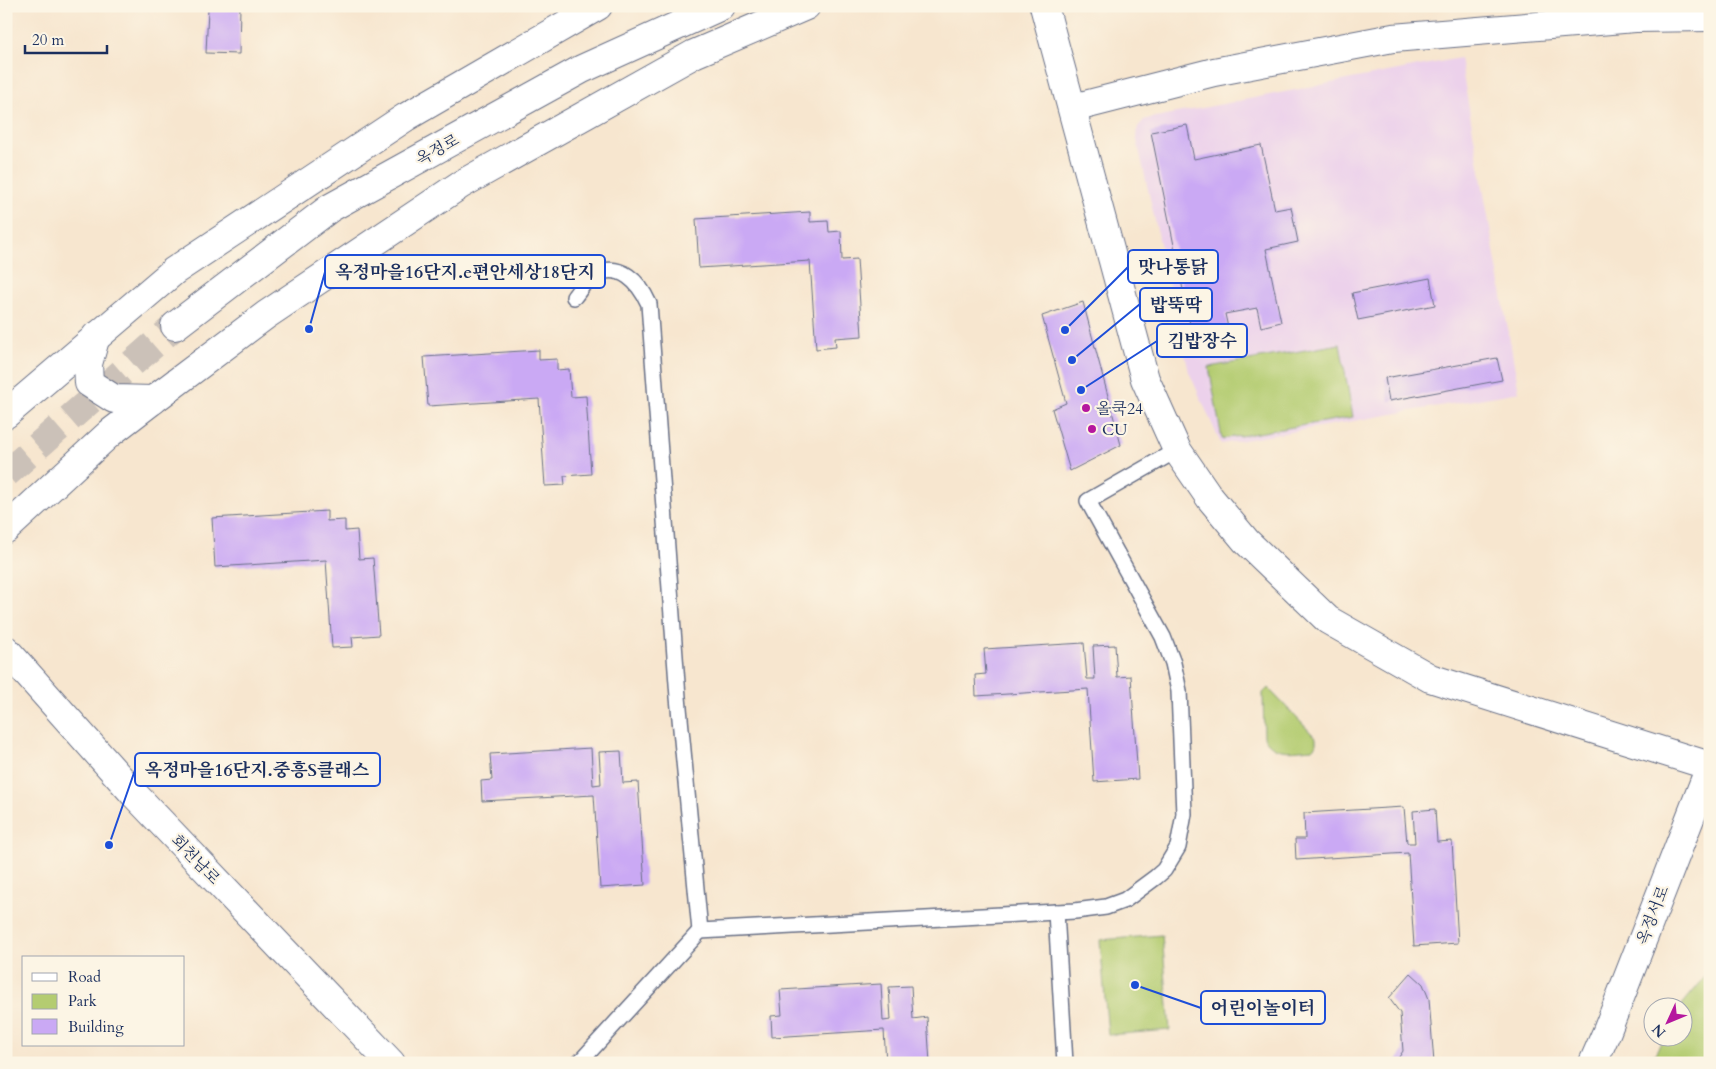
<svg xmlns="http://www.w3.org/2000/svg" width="1716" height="1069" font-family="Cardo,'Noto Serif KR',serif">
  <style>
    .built { fill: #ecd1eb }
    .green { fill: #b4cc71; stroke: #687e68 }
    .building { fill: #caa9f4 }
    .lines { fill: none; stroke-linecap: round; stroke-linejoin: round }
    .secondary-tunnel { stroke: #cbc1b8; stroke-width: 28; stroke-dasharray: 28 14; stroke-linecap: butt }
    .service-casing { stroke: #686f86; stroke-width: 18 }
    .minor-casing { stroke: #686f86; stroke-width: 30 }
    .tertiary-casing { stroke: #686f86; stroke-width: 30 }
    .secondary-casing { stroke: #686f86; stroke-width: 30 }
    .service { stroke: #fff; stroke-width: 15 }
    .minor { stroke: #fff; stroke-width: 28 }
    .tertiary { stroke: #fff; stroke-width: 28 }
    .secondary { stroke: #fff; stroke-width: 28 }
    .poi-dot { fill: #b5179e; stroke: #fcf5e5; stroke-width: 2 }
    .labels { text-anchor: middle; stroke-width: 4.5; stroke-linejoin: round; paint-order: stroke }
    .street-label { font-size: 16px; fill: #1b2f5e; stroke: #fcf5e5 }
    .poi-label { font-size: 16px; fill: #1b2f5e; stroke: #fcf5e5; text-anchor: start }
    .leader { fill: none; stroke: #1d4ed8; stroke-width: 2 }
    .callout-dot { fill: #1d4ed8; stroke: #fcf5e5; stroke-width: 2 }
    .callout { fill: #fcf5e5; stroke: #1d4ed8; stroke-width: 2 }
    .callout-label { font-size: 18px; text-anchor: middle; font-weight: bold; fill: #1b2f5e }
  </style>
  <rect width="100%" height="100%" fill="#fcf5e5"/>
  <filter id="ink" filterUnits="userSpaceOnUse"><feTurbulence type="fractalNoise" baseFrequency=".02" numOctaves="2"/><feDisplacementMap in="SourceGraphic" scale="10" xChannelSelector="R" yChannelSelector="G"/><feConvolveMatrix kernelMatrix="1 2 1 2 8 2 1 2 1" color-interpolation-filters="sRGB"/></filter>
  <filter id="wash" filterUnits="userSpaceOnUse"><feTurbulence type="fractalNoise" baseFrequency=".0096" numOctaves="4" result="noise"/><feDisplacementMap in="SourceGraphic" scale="20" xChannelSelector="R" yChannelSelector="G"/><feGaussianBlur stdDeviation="1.12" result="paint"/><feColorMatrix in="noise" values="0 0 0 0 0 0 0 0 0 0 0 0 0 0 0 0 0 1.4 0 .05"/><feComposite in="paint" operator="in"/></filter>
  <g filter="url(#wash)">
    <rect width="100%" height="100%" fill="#f7e6cf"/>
    <path class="built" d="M1460,58l59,334 -298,52 -32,-72 -53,-236 2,-9 6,-7 7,-2z"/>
    <g class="green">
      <path d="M1340,344l13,73 -131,22 -13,-72z"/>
      <path d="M1268,688l48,50v7l-4,4c-18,1 -38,7 -48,-12l-1,-44z"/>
      <path d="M1162,935l8,95 -62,5 -8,-95z"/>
      <path d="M1710,971v92h-60l14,-26 20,-1v-30h-3z"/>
    </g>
    <g id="blocks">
      <g class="building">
        <path d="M190,6h50l-1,48 -33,-1 2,-44h-18z"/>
        <path d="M1187,125l7,34 67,-14 14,65 16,-3 7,35 -32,7 15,73 -20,5 -4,-19 -32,6 4,18 -36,7 -42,-207z"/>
        <path d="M810,212v10l18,-1 1,11 12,-1 1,29 15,-1 5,77 -27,2 1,9 -20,2 -6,-88 -111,7 -3,-49z"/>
        <path d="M1430,278l5,27 -77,15 -6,-27z"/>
        <path d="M1083,302l38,143 -51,26 -18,-62 14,-6 -24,-87z"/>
        <path d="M539,350v10l18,-1v11l12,-1 2,28 15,-1 5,78 -27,2 1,9 -20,1 -6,-87 -111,7 -4,-49z"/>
        <path d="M1497,358l5,22 -113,21 -4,-23z"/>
        <path d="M327,511v10l18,-1v11l12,-1 2,29 14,-1 6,77 -27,2 1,10 -21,1 -6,-88 -111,7 -3,-49z"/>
        <path d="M1084,643l3,36h8l-2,-33 22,-1 2,32 14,-1 7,103 -44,3 -6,-93 -112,7 -1,-21 11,-1 -2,-25z"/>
        <path d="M591,748l2,37 8,-1 -2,-32 22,-1 2,32 15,-1 7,103 -45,3 -6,-93 -112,6 -1,-20 11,-1 -2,-26z"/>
        <path d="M1404,807l3,36h8l-2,-32 22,-2 2,33 15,-1 6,102 -44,3 -6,-93 -112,7 -1,-21h10l-1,-26z"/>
        <path d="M1411,973l12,11 6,15 5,64h-39l8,-12 -3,-38 -11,-15z"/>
        <path d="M881,984l2,37 8,-1 -2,-33 22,-1 2,33 14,-2 3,46h-44l-2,-33 -112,7 -1,-21 11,-1 -2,-25z"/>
      </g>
    </g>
  </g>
  <g filter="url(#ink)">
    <use href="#blocks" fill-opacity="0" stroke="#686f86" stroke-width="1"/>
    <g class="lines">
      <path class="secondary-tunnel" d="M6,474l169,-148"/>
      <defs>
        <g id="service">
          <path d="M574,297c6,-7 12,-19 21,-23 26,-12 44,8 54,30l29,393 22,234 375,-20 31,-4 19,-7 31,-23 8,-7 14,-23 6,-33 -5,-123 -6,-28 -10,-26 -75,-136 89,-51"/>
          <path d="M1056,912l9,151"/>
          <path d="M579,1063l121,-132"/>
        </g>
        <g id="minor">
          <path d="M1044,6l101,373 32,71 33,48 36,43 82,79 102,58 280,88"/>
          <path d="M1073,108l141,-36 179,-34 242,-20 75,-1"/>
        </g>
        <path id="tertiary" d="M1593,1063l14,-32 103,-264"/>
        <g id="secondary">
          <path d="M175,326l155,-118 252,-139 139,-63"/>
          <path d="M96,336l-8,28 1,19 25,16 39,1"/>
          <path d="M6,414l168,-143 232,-154 192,-111"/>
          <path d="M6,529l104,-96 43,-33 113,-85 194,-130 234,-131 112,-48"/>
          <path d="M6,650l129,145 256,268"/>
        </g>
      </defs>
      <use href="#service" class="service-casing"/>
      <use href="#minor" class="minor-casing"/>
      <use href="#tertiary" class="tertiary-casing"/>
      <use href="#secondary" class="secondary-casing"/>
      <use href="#service" class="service"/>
      <use href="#minor" class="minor"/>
      <use href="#tertiary" class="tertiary"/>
      <use href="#secondary" class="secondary"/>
    </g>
  </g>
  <g class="poi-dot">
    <circle cx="1086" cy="408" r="5"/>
    <circle cx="1092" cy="429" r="5"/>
  </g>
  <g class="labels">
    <g class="street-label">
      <text transform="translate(437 149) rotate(-29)" y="6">옥정로</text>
      <text transform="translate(196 859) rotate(46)" y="6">회천남로</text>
      <text transform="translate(1652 915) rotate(-69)" y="6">옥정서로</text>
    </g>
    <g class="poi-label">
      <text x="1096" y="414">올쿡24</text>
      <text x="1102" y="435">CU</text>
    </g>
  </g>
  <path class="leader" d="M1065 330L1128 267M309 329L325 272M1072 360L1140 304M1081 390L1157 341M109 845L135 770M1135 985L1201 1008"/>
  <g class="callout-dot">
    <circle cx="1065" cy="330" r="5"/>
    <circle cx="309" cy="329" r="5"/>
    <circle cx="1072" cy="360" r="5"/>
    <circle cx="1081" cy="390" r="5"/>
    <circle cx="109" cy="845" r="5"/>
    <circle cx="1135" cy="985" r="5"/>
  </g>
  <g class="callout">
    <rect x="1128" y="250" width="90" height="33" rx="5"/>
    <rect x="325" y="255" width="280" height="33" rx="5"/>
    <rect x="1140" y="288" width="72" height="33" rx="5"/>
    <rect x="1157" y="324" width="90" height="33" rx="5"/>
    <rect x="135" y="753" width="245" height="33" rx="5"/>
    <rect x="1201" y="991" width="124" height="33" rx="5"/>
  </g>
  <g class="callout-label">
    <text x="1173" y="273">맛나통닭</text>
    <text x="465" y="278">옥정마을16단지.e편안세상18단지</text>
    <text x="1176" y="311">밥뚝딱</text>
    <text x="1202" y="347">김밥장수</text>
    <text x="257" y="776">옥정마을16단지.중흥S클래스</text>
    <text x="1263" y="1014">어린이놀이터</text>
  </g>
  <rect width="1716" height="1069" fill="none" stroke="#fcf5e5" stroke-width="25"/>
  <rect x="22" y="956" width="162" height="90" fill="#fcf5e5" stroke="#a2a6af"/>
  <rect x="32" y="973" width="25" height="8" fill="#ffffff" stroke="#a2a6af"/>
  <text x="68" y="982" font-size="15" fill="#1b2f5e">Road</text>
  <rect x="32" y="994" width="25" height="15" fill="#b4cc71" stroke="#a2a6af"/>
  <text x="68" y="1006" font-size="15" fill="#1b2f5e">Park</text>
  <rect x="32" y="1019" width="25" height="15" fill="#caa9f4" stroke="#a2a6af"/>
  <text x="68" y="1032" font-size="15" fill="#1b2f5e">Building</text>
  <g transform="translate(1668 1022) rotate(226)"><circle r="24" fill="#fcf5e5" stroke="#a2a6af"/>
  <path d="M0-4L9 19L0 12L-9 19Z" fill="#b5179e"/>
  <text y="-8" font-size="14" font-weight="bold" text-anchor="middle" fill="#1b2f5e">N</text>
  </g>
  <path d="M25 45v8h82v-8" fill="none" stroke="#1b2f5e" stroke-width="2.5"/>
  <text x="32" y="45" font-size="15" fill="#1b2f5e" stroke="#fcf5e5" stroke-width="4" paint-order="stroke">20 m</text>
</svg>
